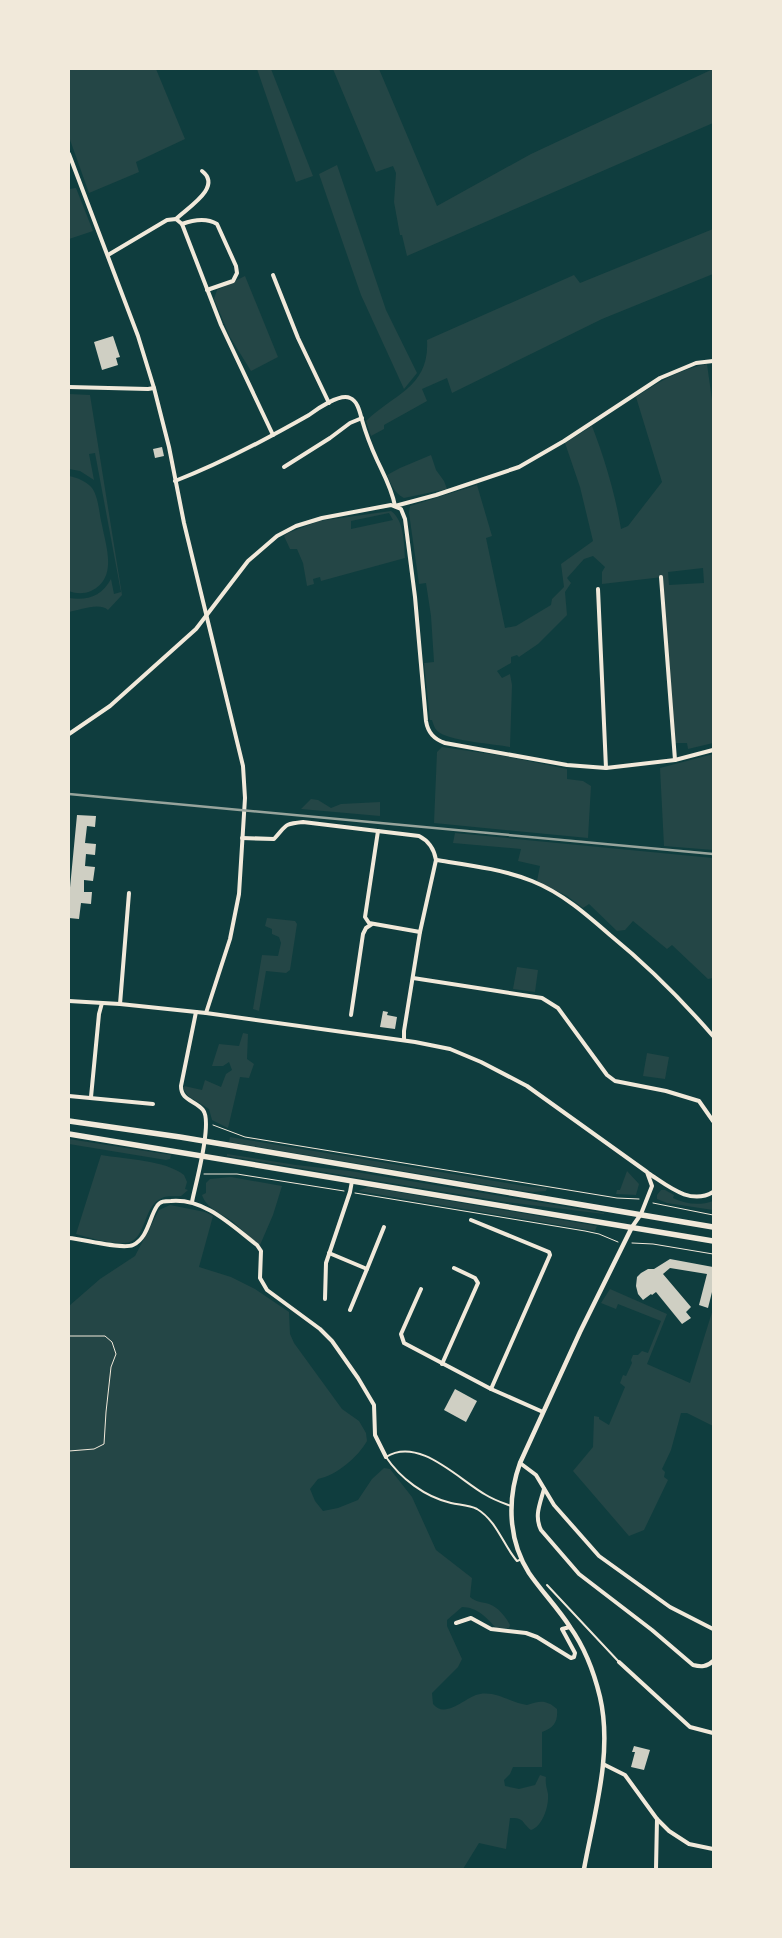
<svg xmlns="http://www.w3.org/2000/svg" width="782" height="1938" font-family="'Alegreya Sans',sans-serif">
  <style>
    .green { fill: #244646; fill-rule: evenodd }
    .building { fill: #cfcfc3 }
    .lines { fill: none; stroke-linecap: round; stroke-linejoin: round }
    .path { stroke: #f1e9da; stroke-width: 1 }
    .service { stroke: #f1e9da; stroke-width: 2 }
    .minor { stroke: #f1e9da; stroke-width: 4 }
    .tertiary { stroke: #f1e9da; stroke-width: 4.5 }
    .primary { stroke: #f1e9da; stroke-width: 5.5 }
    .rail { stroke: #97a49c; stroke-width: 2.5 }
  </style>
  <rect width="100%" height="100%" fill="#0f3d3e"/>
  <g class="green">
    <path d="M69,69h87l29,70 -49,23 3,10 -50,21 -20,-56z"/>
    <path d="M257,69h14l42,107 -17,6z"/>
    <path d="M333,69h46l58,137 94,-52 182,-85v54l-306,133 -5,-21h-2l-6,-33 2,-29 -3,-7 -17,6z"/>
    <path d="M337,165l49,145 31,63 -13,16 -43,-94 -42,-121z"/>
    <path d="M76,188l17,43 -24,8v-50z"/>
    <path d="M713,229v45l-111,45 -150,74 -5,-15 -25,11 5,12 -43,24v4l-13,7 -5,-15c28,-27 64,-34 61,-81l147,-65 6,8z"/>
    <path d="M245,276l33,81 -27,14 -21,-34 -16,-38 3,-9z"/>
    <path d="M707,364l6,43v336l-25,6 -1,-6h-12l-12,-166 -61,7v-12l3,-5 -12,-11 -9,3 -17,19 4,5 -6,9 2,23 -29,29 -19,13 -2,-2 -6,2v6l-14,8 5,7 8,-4 2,11 -2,62c-16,-3 -57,-6 -70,-14 -5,-3 -6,-7 -8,-13h-2l-6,-57 10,-1 -3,-46 -5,-33 -7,1 -10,-71 1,-7 67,-21 15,51 -6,2 19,90 11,-2 35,-21 1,-6 12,-12 -3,-23 32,-23 -13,-54 -15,-44 27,-17c13,34 23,67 29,103l7,-3 34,-44 -26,-85c22,-15 45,-28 71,-33zM703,568l1,15 -35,2 -1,-13z"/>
    <path d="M69,394l21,1 32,200 -14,15c-9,-8 -28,0 -39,2v-14c18,3 33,-2 42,-19l3,15 7,-2 -26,-139 -6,1 5,26 -14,-9 -11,-2z"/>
    <path d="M431,455l5,15 8,11 3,8 -43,9c-10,-5 -13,-14 -17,-23l13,-7z"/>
    <path d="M69,476c9,2 17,5 23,12 7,10 7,26 10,37 4,22 16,53 -11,66 -7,3 -15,3 -22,0z"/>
    <path d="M391,511c13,9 13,32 14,47l-84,23 -1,-4 -7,2 1,5 -7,2 -4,-23 -6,-14h-7l-6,-13 4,-3 31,-12zM389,513l4,7 -42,9v-8z"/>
    <path d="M442,747l62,9 63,13v10l16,2 8,5 -3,52 -154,-15 3,-71z"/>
    <path d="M713,754v96l-49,-4 -4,-78z"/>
    <path d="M311,799l7,1 13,8 10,-4 39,-2v14l-79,-7z"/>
    <path d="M455,833l258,25v120l-5,1 -36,-34 -5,4 -34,-28 -8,9 -8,1 -28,-27 -6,4 -16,-12 -30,-15 3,-15 -22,-5 3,-12 -68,-6z"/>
    <path d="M267,918l28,3 2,3 -7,46 -4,3 -20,-2 -7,40 -6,-2 9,-54 16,1 3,-13 -2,-6 -7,-3v-5l-7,-3z"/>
    <path d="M517,967l21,3 -3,22 -22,-3z"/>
    <path d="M243,1033l5,1 -1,25 7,5 -5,14 -9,-1 -12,51 -16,-8 -3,-11 -21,-13 -4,-6v-4l18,4 3,-10 16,7 5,-13 6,-4 -3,-8 -6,4h-11l7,-22 20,2z"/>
    <path d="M647,1053l22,4 -4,22 -22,-3z"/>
    <path d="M230,1137l301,50 16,1 -1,3 -13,1 -15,-2 -289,-48z"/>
    <path d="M69,1139l102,16 -1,4 -4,1 -97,-16z"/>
    <path d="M227,1154l69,11 54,6 254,42v1l-98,-12 -279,-46z"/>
    <path d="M101,1155c24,4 64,5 83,20l3,7 -2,7 3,1 -7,6c-6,1 -13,-1 -19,2 -20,8 -15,44 -37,45 -16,1 -34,-5 -49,-9z"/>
    <path d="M627,1171l12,13 -3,11 -20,-1 1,-4h3z"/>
    <path d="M231,1177l51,9 -9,29 -13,30c-10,-7 -19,-16 -28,-24 -10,-7 -26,-13 -30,-26l4,-2v-10l4,-4z"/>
    <path d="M368,1187l229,39 -2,5 -237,-40z"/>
    <path d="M661,1190h4l9,5 -1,3c12,6 27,8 40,3v9l-46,-7 -10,-4v-4z"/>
    <path d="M170,1205l35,7 8,4 -14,51 32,10 24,12 34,23 1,22 4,9 48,66 17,12 7,12 1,8c-9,16 -30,34 -49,38l-8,10 5,12 8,10 15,-3 20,-8 14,-21 12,-11 6,1 22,28 24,53 36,28 -2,19c6,5 12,5 19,7 9,3 17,13 21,21l-1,3h-13c-9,-10 -19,-21 -34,-21l-15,13v6l15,33 -4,8 -26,26 1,11c13,16 33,-8 47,-10 17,-3 31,9 47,11 12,-4 19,-6 30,4 1,13 -3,19 -15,23v35h-29l-3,7 -6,6 1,6 14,3 16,-4 5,-10 6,2c-1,7 1,11 2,17 1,12 -5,32 -17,36 -9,-7 -7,-13 -21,-12l-4,31 -27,-6 -16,26h-394v-563l31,-27 35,-23 24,-46z"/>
    <path d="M610,1289l57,25 -20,50 43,19 23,-74v117l-26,-13h-6l-10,37 -9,19 3,3 -1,5 4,3 -24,50 -15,6 -56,-65 20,-24 1,-31 5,1v2l10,6 16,-38 -5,-4 3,-8 3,1 6,-13 -1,-3 2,-5h5l4,-4 6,2 13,-32 -43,-17 -2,5 -15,-6z"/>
  </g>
  <g class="building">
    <path d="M113,336l7,21 -4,1 2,7 -16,5 -8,-28z"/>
    <path d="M162,447l2,9 -9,2 -2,-9z"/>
    <path d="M77,815l19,1 -1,11 -8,-1 -2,17 11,1 -1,11 -9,-1 -1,12 10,1 -2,14 -9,-1v12h8l-1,12 -10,-1 -2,16 -10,-1v-20z"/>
    <path d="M383,1011l5,1 -1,3 10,2 -2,12 -15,-2z"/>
    <path d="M670,1259l43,8v21l-5,20 -9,-3 8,-31 -37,-6 -7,6 28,33 -5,5 5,6 -9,6 -26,-32 -4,3 -1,-1 -8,6 -5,-6 -2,-8 1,-9 4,-4 7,-4h6z"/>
    <path d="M455,1389l22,12 -11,21 -22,-12z"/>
    <path d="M634,1746l16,4 -6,20 -13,-3 4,-15h-3z"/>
  </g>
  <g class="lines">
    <g class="path">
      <path d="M213,1125l32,12 372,61 22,1"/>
      <path d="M204,1174h33l107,17"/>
      <path d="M355,1193l230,38 14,3 19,8"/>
      <path d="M653,1203l60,12"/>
      <path d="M632,1243l21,1 60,10"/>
      <path d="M69,1336h36l7,6 4,12 -5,13 -5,45 -2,32 -10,5 -25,2"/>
    </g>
    <g class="service">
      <path d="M511,1506c-8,-3 -17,-6 -25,-11 -27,-15 -67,-59 -100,-38 14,21 39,40 65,46 9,2 18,2 26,6 20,12 26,36 40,52l5,-2"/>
      <path d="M547,1585l72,77"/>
    </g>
    <g class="minor">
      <path d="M69,154l69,182 16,52 15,59 15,76 59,243 2,32 -6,96 -9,45 -24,74"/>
      <path d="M176,219c11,-11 47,-32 26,-48"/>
      <path d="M182,224c11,-4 25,-6 35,0l19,42 1,7 -4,8 -26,9"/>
      <path d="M108,255l59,-35 9,-1 6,5 39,101 52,110"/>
      <path d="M273,275l25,63 31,65"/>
      <path d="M69,387l79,2 6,-1"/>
      <path d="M284,467l46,-29 20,-15 12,-5"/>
      <path d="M175,481c47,-18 90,-41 134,-66 8,-6 31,-22 41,-17 8,3 10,15 12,22 4,14 9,27 15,40 7,15 15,29 18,46"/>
      <path d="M395,506l41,-11 83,-28 45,-26 96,-63 36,-15 17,-2"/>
      <path d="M661,577l14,183"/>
      <path d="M598,589l8,179"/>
      <path d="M69,734l41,-28 86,-77 52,-68 29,-25 19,-10 26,-8 69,-13 10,4 4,10 10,78 11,124c2,12 8,18 19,22l122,22 39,3 69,-8 38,-10"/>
      <path d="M378,831l-13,86 4,6 51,9"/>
      <path d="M242,838l32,1c13,-14 9,-15 29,-17l116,14c10,5 15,12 17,24l-16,72 -16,99v9"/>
      <path d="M436,860c32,5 66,9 96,21 30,12 54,33 78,54 38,31 71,64 103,101"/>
      <path d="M413,978l129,20 16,10 49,67 8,6 51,10 33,10 14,20"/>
      <path d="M69,1001l51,3 86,9 209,29 35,7 31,13 46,24 120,86 5,14 -11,28 -9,13"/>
      <path d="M120,1004l9,-111"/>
      <path d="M351,1015l12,-81 3,-6 6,-4"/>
      <path d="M69,1096l84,8"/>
      <path d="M91,1097l8,-83 3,-11"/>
      <path d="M648,1173c19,12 42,33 65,19"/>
      <path d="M192,1202c3,-16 21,-80 11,-92 -8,-10 -22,-9 -22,-24l15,-74"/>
      <path d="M471,1220l78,32 1,3 -59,134"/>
      <path d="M69,1238c14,1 53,12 64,7 15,-7 16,-27 24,-39 3,-5 8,-5 14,-5 34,-3 61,25 86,44l4,6 -1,27 7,12 53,39 12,12 26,37 16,27 1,30 11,22"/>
      <path d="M329,1253l38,16 17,-42"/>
      <path d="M421,1289l-20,45 3,9 87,46 52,23"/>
      <path d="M325,1299l1,-36 24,-71 2,-11"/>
      <path d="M350,1310l17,-41"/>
      <path d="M442,1364l36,-81 -3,-5 -21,-10"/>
      <path d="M520,1463l16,12 18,30 45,51 71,51 43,22"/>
      <path d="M544,1489c-4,15 -10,27 -3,41l38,44 73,56 41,35c8,2 14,2 20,-4"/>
      <path d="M456,1623l15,-5 20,11 35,4 11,4 34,21 3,-1 1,-4 -13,-24 8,-2"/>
      <path d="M619,1662l71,65 23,6"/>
      <path d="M603,1764l22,11 32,44 12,12 20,13 24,5"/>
      <path d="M656,1869l1,-50"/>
    </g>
    <path class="tertiary" d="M584,1869c10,-55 29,-116 16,-172 -6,-25 -15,-49 -30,-70 -12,-19 -28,-35 -41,-54 -21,-33 -22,-74 -9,-110l60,-131 52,-105"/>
    <g class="primary">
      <path d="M69,1121l111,16 533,90"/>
      <path d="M69,1134l644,107"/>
    </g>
    <path class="rail" d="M69,794l644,60"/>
  </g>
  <rect width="782" height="1938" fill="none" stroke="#f1e9da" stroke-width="140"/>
</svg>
